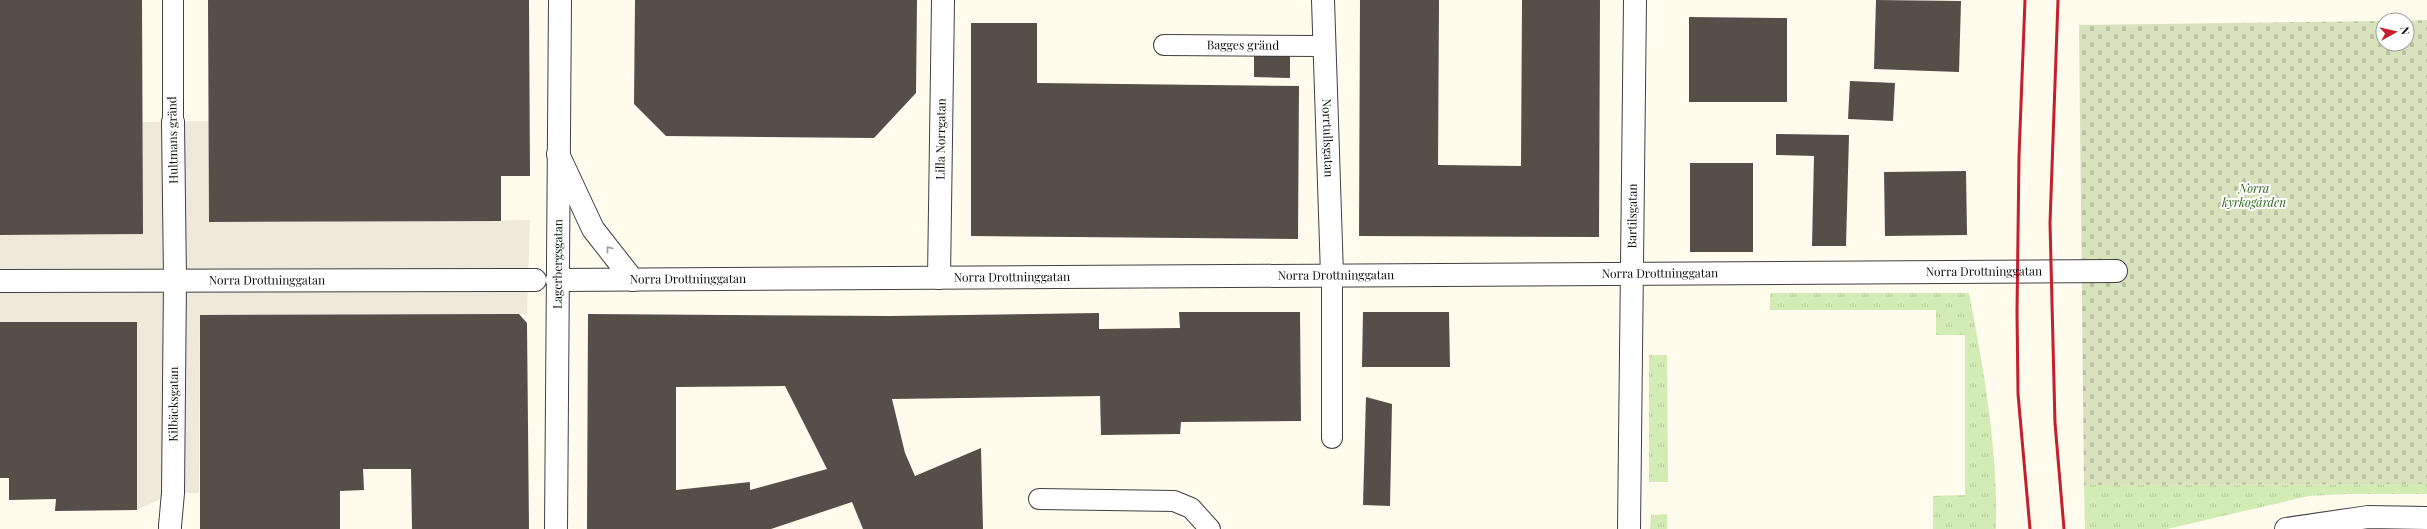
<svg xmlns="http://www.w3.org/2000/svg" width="2427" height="529" font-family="'Playfair Display',serif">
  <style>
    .grass { fill: url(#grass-tufts) }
    .cemetery { fill: url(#cemetery-stones) }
    .plaza { fill: #efe9dc }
    .building { fill: #564e49; fill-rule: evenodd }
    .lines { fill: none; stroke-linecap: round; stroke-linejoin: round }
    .service-casing { stroke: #404040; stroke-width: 22 }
    .pedestrian-casing { stroke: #404040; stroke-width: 24 }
    .minor-casing { stroke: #404040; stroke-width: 24 }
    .tertiary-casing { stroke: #404040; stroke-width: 24 }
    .service { stroke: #fff; stroke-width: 20 }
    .pedestrian { stroke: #fff; stroke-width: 22 }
    .minor { stroke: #fff; stroke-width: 22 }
    .tertiary { stroke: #fff; stroke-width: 22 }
    .rail { stroke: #c51e2c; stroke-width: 3 }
    .oneway { stroke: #9e9e9e }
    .labels { text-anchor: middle; stroke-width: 4; stroke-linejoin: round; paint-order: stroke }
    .street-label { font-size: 12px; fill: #0d0d0d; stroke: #fff }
    .park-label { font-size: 12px; font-style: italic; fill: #2d681a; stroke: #fff }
  </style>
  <defs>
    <pattern id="grass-tufts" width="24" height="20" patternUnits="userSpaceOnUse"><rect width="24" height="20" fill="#d3ecb5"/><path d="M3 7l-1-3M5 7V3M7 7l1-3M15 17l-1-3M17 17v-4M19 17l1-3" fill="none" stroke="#b4c99a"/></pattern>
    <pattern id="cemetery-stones" width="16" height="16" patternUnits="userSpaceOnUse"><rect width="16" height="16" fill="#d8e2bd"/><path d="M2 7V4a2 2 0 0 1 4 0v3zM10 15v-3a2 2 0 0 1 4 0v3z" fill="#b8c1a1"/></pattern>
  </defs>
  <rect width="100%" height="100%" fill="#fffbed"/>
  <g class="grass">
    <path d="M1770,293h199c15,78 29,156 27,236h-63v-33l32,-1v-160h-29v-25h-166z"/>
    <path d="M1649,355h18l1,127h-19z"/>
    <path d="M2427,484v10h-82l-36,2 -142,33h-82l-1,-44z"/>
    <path d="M1667,514v15h-17l1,-14z"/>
  </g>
  <path class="cemetery" d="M2427,20v464l-343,1 -5,-460 304,-4v23h24v-23z"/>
  <path class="plaza" d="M209,121l1,101 320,-2 -3,94 -327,1 -1,178h-26l-36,17v-188h-137v-87l143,-1v-112z"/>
  <g class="building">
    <path d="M0,0h142l1,234 -143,1z"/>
    <path d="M208,0h321l1,176h-29v45l-292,1z"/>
    <path d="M635,0h282l-1,93 -42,45 -208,-2 -32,-32z"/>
    <path d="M1360,0h79l-1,165 83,1 1,-166h78l-1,237 -240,-1z"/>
    <path d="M1876,0l85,1 -2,71 -85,-3z"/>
    <path d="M1689,17l98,1v84h-98z"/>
    <path d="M971,23h66v60l262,3 -1,153 -327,-3z"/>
    <path d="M1254,54l36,1v23l-36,-1z"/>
    <path d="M1850,81l45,2 -2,38 -45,-2z"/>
    <path d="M1776,134l73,1 -3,111h-34l2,-90 -38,-1z"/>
    <rect x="1690" y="163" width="63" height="89"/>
    <path d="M1966,171l1,64 -82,1 -1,-64z"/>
    <path d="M1179,312h121l1,109 -120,1 -1,12 -79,1 -1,-39 -208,3 13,54 10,23 66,-28 2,81h-120l-11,-27 -81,27h-184l1,-215 302,2 209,-3v16l81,-1zM785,386l42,83 -77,21v-8l-74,8v-103z"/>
    <path d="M1363,312h86l1,55h-88z"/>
    <path d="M519,314l8,9 2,206h-117l-1,-60h-48l1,21 -24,1v38h-140v-214z"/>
    <path d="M0,322h137v188l-82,1 1,-12 -47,1v-22h-9z"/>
    <path d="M1366,397l26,7 -2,102 -27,-1z"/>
  </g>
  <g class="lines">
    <defs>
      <g id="service">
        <path id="s1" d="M1164,45l159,1"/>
        <path d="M173,122v-122"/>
        <path d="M1332,275v163"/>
        <path d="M1039,499l135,2 17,7 19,21"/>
      </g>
      <g id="pedestrian">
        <path id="s2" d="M0,281l535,-1"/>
        <path id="s3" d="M170,526l3,-33 2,-213 -2,-158"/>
      </g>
      <g id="minor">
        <path id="s4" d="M1323,0l9,275"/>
        <path d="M558,154l35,75 40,51"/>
        <path id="s5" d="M939,278l4,-278"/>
        <path id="s6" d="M557,280l1559,-9"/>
        <path d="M170,529v-3"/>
        <path id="s7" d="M1629,529l6,-529"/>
        <path d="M2286,529l82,-12 59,1"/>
      </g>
      <g id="tertiary">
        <path id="s8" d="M556,529l4,-529"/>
      </g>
    </defs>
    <use href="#service" class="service-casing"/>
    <use href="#pedestrian" class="pedestrian-casing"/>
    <use href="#minor" class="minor-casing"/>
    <use href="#tertiary" class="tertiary-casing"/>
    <use href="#service" class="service"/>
    <use href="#pedestrian" class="pedestrian"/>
    <use href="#minor" class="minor"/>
    <use href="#tertiary" class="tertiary"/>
    <g class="rail">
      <path d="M2025,0l-6,156 -2,156 1,82 12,135"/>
      <path d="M2058,0l-8,223 5,200 9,106"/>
    </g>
  </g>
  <defs><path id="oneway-chevron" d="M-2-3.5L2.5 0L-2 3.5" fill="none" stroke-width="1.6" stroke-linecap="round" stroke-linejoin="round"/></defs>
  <use class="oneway" href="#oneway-chevron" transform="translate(609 249) rotate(-128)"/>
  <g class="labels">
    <g class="street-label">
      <text dy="4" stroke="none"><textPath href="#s1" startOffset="79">Bagges gränd</textPath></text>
      <text dy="4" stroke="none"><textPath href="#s4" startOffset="138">Norrtullsgatan</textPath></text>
      <text dy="4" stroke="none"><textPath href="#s5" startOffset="139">Lilla Norrgatan</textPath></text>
      <text transform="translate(173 140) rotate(-91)" y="4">Hultmans gränd</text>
      <text dy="4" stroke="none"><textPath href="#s7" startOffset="313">Bartilsgatan</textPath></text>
      <text dy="4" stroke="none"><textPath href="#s8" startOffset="265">Lagerbergsgatan</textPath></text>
      <text dy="4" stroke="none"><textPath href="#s6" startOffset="1427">Norra Drottninggatan</textPath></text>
      <text dy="4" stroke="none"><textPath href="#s6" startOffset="1103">Norra Drottninggatan</textPath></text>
      <text dy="4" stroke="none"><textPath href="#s6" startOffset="779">Norra Drottninggatan</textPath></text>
      <text dy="4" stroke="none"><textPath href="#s6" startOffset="455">Norra Drottninggatan</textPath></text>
      <text dy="4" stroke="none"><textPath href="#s2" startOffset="267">Norra Drottninggatan</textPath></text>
      <text dy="4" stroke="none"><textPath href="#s6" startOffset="131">Norra Drottninggatan</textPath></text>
      <text dy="4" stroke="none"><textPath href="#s3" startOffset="122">Kilbäcksgatan</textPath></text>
    </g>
    <g class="park-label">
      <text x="2254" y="193">Norra<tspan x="2254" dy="14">kyrkogården</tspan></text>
    </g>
  </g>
  <g transform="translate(2395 32) rotate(82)"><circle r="19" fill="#ffffff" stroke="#9e9e9e"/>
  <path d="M0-3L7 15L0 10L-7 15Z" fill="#c51e2c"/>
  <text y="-6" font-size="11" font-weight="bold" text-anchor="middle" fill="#0d0d0d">N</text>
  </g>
</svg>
